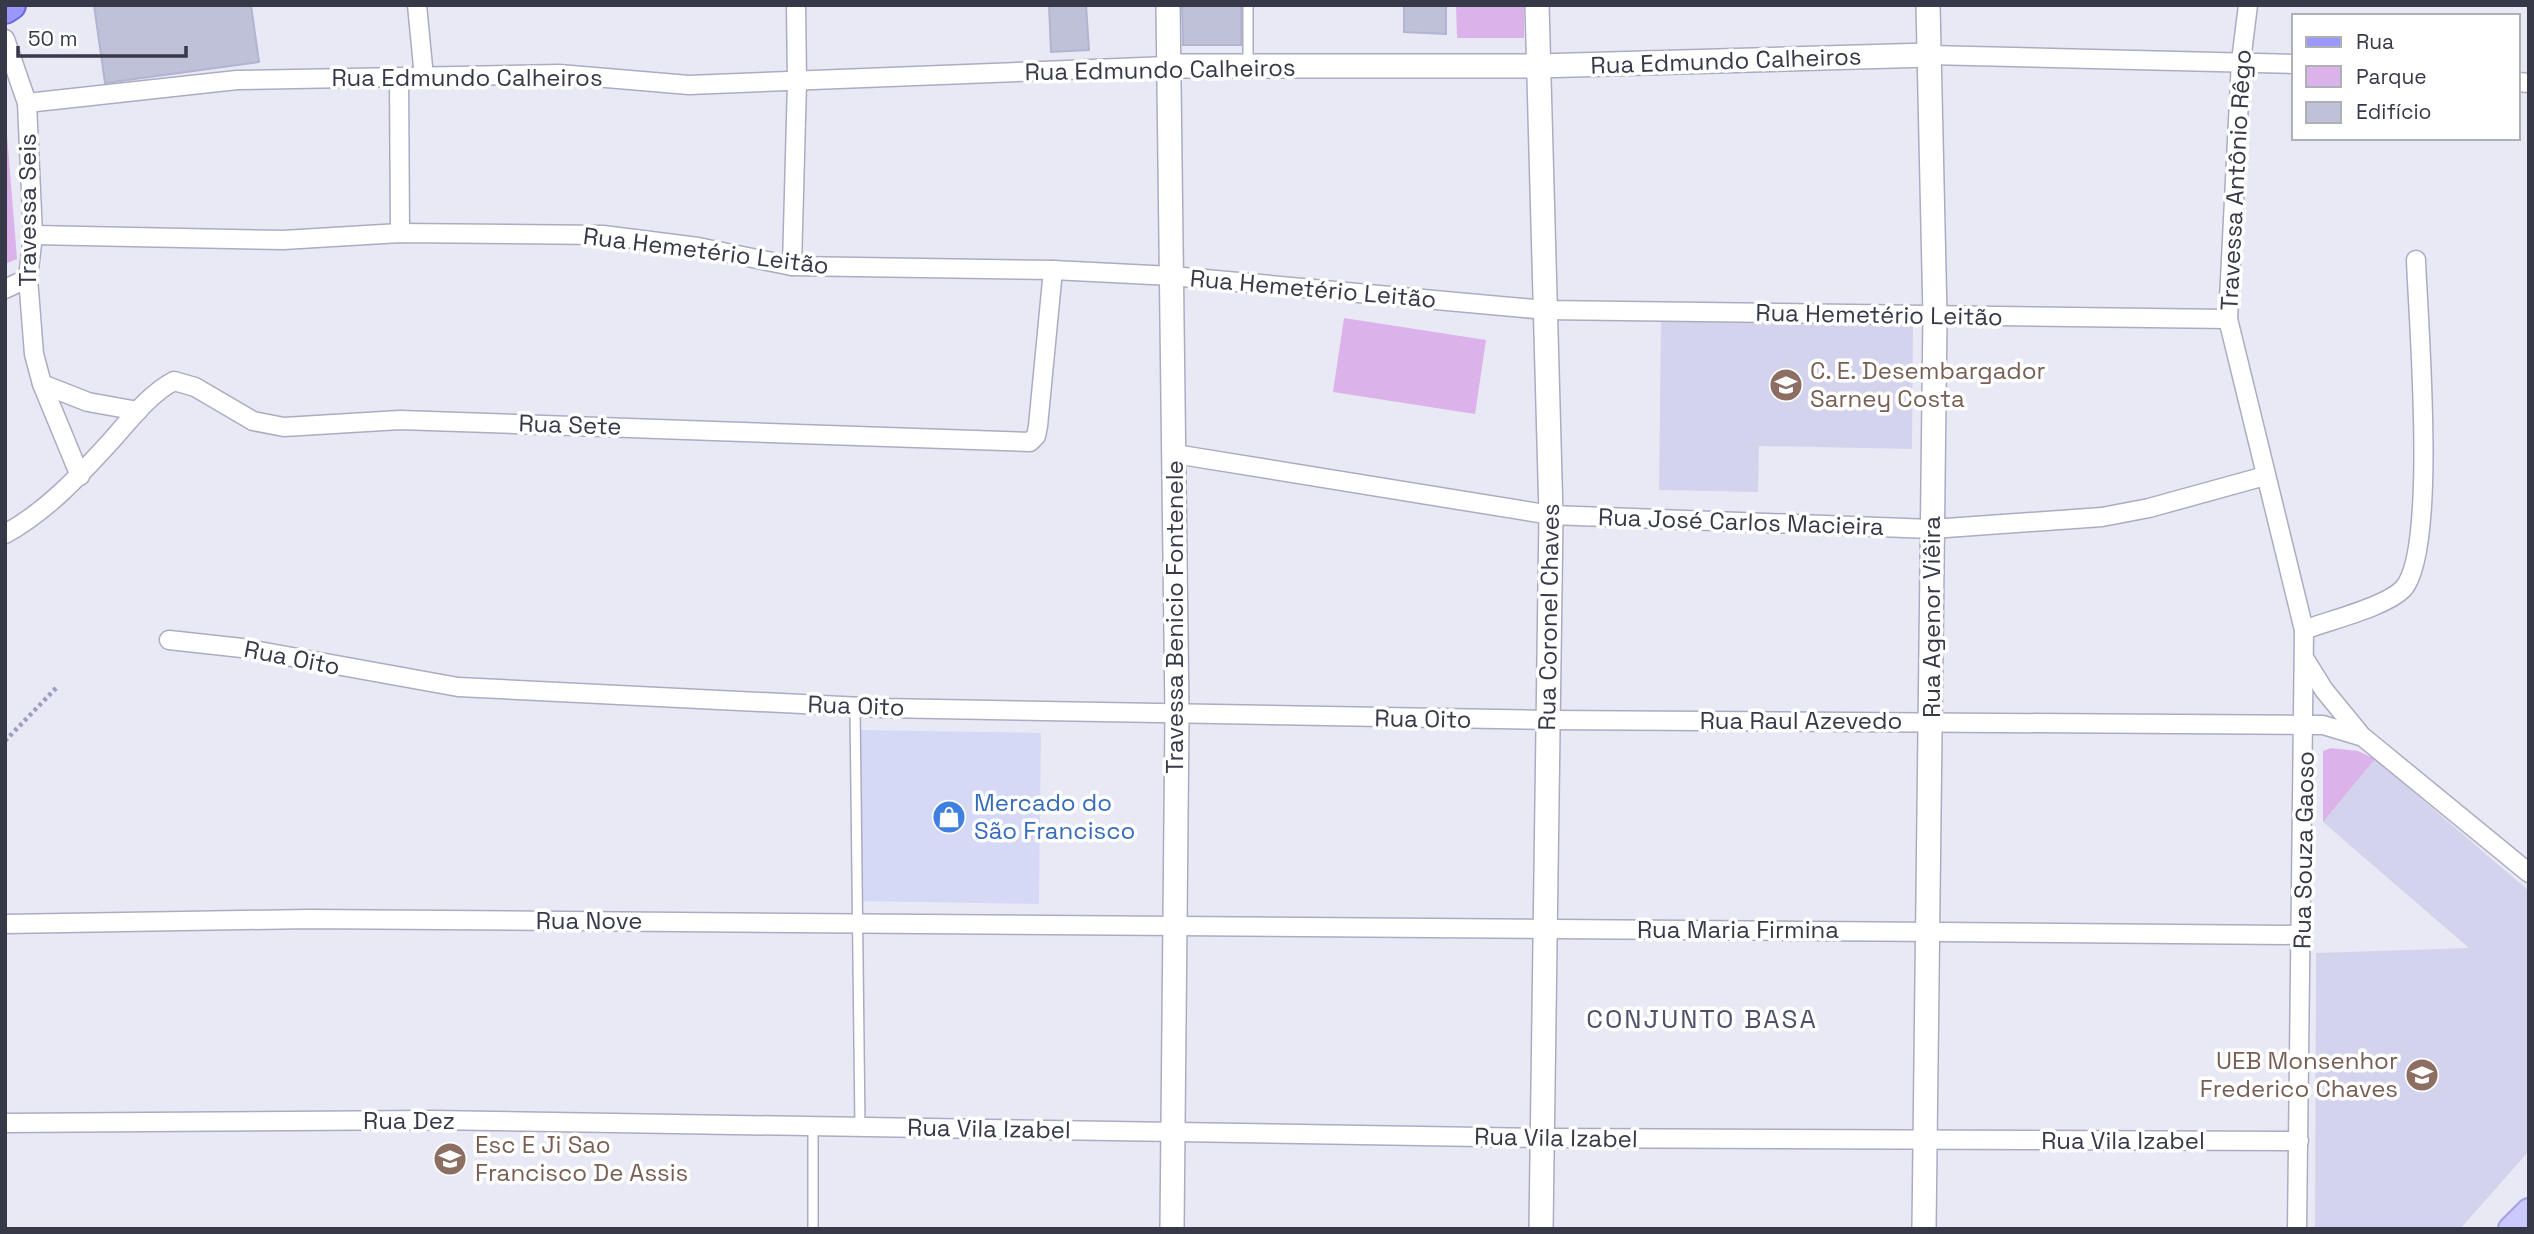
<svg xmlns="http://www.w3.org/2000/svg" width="2534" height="1234" font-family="'Space Grotesk',sans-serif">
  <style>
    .commercial { fill: #d5d9f6 }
    .education { fill: #d4d3ee }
    .green { fill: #dbb2e9 }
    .building { fill: #bec1d7; stroke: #b1b4d2; stroke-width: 2 }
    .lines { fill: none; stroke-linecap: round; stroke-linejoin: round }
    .service-casing { stroke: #abacc1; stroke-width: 12 }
    .minor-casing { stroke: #abacc1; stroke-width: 21 }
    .tertiary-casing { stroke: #abacc1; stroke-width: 26 }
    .secondary-casing { stroke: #a3a1e1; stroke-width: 28 }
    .primary-casing { stroke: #6666e6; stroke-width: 32 }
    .path { stroke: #9c9ec3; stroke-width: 4.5; stroke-dasharray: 3.5 3.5; stroke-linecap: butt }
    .service { stroke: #fff; stroke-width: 9 }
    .minor { stroke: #fff; stroke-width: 18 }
    .tertiary { stroke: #fff; stroke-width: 23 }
    .secondary { stroke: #ccc9ff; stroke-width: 24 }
    .primary { stroke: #9a98ff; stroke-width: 28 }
    .labels { text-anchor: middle; stroke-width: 7; stroke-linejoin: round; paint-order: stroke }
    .street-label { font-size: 24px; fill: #373949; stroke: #fff }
    .education-label { font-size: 24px; fill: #785e54; stroke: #fff; text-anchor: start }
    .shop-label { font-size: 24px; fill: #366cbe; stroke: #fff; text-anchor: start }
    .neighbourhood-label { font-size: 26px; letter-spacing: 2px; fill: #4e516c; stroke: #fff }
  </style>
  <rect width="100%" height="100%" fill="#e9e9f5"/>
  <path class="commercial" d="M859,730l182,3 -2,171 -182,-3z"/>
  <g class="education">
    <path d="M1661,320l252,5 -1,124 -153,-3 -1,46 -99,-2z"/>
    <path d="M2375,759l154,132v260l-69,78h-145l1,-276 153,-5 -146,-126z"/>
  </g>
  <g class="green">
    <path d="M1456,5h68v33h-67z"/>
    <path d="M5,110l12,149 -12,5z"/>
    <path d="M1344,318l142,22 -11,74 -142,-22z"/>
    <path d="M2331,748l27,3 17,8 -52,63v-71z"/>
  </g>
  <g class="building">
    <path d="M94,5h157l8,57 -154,21z"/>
    <path d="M1049,5h37l3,45 -38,2z"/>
    <path d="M1182,5h59v40h-58z"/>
    <path d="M1404,5h42v29l-42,-2z"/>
  </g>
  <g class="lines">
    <defs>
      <g id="service">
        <path d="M1248,66v-61"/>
        <path d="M855,707l5,421"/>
        <path d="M813,1127v102"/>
      </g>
      <g id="minor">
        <path d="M417,5l7,72"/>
        <path d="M2248,5l-7,56 -13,258 76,311 -7,599"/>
        <path d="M5,39l22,64 6,132 -5,43 6,76 8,30 38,92"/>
        <path d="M1929,55l365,9"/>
        <path d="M399,79l1,154"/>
        <path d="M2518,82l11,1"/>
        <path d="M27,103l210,-23 322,-6 130,11 479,-19"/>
        <path d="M33,235l250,5 117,-7 203,2 95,12 94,19 261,4 119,6 373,34 683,9"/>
        <path d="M792,266l5,-184 -1,-77"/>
        <path d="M5,289l23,-11"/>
        <path d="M42,384l46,18 50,9"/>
        <path d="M1175,454l376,61 381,14 170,-12 47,-9 116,-32"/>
        <path d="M5,534c42,-23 74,-58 106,-93 18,-20 38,-47 63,-60l21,6 58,34 31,6 116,-7 630,22 6,-6 2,-10 15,-156"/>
        <path d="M2304,630c26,-10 81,-23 99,-41 35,-38 15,-270 13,-329"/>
        <path d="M169,640l73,8 216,39 424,21 667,12 774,5 40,12 166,136"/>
        <path d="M2306,661l18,29 36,44"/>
        <path d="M5,924l303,-5 1995,16"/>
        <path d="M5,1123l427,-3 1110,18 757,3"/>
      </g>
      <g id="tertiary">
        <path d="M1168,5l9,710 -5,514"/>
        <path d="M1537,5l14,510 -10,714"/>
        <path d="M1168,66h369l392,-11"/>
        <path d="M1924,1229l11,-913 -7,-311"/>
      </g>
      <path id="secondary" d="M2511,1229l18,-18"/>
      <path id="primary" d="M5,9l6,-4"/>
    </defs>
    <use href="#service" class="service-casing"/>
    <use href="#minor" class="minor-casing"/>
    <use href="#tertiary" class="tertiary-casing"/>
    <use href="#secondary" class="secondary-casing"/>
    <use href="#primary" class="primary-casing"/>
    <path class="path" d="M5,741l53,-55"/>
    <use href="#service" class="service"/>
    <use href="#minor" class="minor"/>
    <use href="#tertiary" class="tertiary"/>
    <use href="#secondary" class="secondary"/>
    <use href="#primary" class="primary"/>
  </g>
  <defs>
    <symbol id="school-disc" viewBox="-11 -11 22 22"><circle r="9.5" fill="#8d6e63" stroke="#fff"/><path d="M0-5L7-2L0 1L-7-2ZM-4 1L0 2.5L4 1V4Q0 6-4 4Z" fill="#fff"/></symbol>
    <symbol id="shop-disc" viewBox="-11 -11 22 22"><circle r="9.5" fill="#3f7fe0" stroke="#fff"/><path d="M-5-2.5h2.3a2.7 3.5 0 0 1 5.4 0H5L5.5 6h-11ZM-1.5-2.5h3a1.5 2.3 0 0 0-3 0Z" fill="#fff"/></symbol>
  </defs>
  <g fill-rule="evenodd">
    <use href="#school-disc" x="1767" y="366" width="38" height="38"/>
    <use href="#shop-disc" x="930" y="798" width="38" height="38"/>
    <use href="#school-disc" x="2403" y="1056" width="38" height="38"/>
    <use href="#school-disc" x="431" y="1140" width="38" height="38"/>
  </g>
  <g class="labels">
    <g class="street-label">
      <text transform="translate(1726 61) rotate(-2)" y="8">Rua Edmundo Calheiros</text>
      <text transform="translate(1160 70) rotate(-1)" y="8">Rua Edmundo Calheiros</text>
      <text x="467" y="86">Rua Edmundo Calheiros</text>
      <text transform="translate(2236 180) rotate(-87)" y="8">Travessa Antônio Rêgo</text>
      <text transform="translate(28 210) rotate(-90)" y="8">Travessa Seis</text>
      <text transform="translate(706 251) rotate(7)" y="8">Rua Hemetério Leitão</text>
      <text transform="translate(1313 289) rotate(5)" y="8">Rua Hemetério Leitão</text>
      <text transform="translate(1879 315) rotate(1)" y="8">Rua Hemetério Leitão</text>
      <text transform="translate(570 425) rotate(2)" y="8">Rua Sete</text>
      <text transform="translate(1741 522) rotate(2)" y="8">Rua José Carlos Macieira</text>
      <text transform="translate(1175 617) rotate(-90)" y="8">Travessa Benicio Fontenele</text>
      <text transform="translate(1549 617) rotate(-89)" y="8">Rua Coronel Chaves</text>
      <text transform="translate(1932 617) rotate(-90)" y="8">Rua Agenor Viêira</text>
      <text transform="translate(292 658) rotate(11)" y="8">Rua Oito</text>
      <text transform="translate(856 706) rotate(2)" y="8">Rua Oito</text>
      <text transform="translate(1423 719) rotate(1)" y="8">Rua Oito</text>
      <text x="1801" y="729">Rua Raul Azevedo</text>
      <text transform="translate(2304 850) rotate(-89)" y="8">Rua Souza Gaoso</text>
      <text x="589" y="929">Rua Nove</text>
      <text x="1738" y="938">Rua Maria Firmina</text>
      <text x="409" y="1129">Rua Dez</text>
      <text transform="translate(989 1129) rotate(1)" y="8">Rua Vila Izabel</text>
      <text transform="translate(1556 1138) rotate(1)" y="8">Rua Vila Izabel</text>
      <text x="2123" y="1149">Rua Vila Izabel</text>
    </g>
    <g class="education-label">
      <text x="1810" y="379">C. E. Desembargador<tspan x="1810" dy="28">Sarney Costa</tspan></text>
      <text x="2398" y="1069" text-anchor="end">UEB Monsenhor<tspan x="2398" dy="28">Frederico Chaves</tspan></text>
      <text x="475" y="1153">Esc E Ji Sao<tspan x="475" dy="28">Francisco De Assis</tspan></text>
    </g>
    <g class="shop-label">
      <text x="974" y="811">Mercado do<tspan x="974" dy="28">São Francisco</tspan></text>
    </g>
    <g class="neighbourhood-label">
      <text x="1702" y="1028">CONJUNTO BASA</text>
    </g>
  </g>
  <rect width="2534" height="1234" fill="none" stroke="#373949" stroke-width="14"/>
  <rect x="2292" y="14" width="228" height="126" fill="#ffffff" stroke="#afb0b6" stroke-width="2"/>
  <rect x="2306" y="37" width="35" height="10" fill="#9a98ff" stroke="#afb0b6" stroke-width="2"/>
  <text x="2356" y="49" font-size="21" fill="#373949">Rua</text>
  <rect x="2306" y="66" width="35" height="21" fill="#dbb2e9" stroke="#afb0b6" stroke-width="2"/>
  <text x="2356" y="84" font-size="21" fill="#373949">Parque</text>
  <rect x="2306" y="102" width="35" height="21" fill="#bec1d7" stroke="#afb0b6" stroke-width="2"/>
  <text x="2356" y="119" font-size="21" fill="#373949">Edifício</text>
  <path d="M18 46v10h168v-10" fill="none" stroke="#373949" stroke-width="3.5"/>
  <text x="28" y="46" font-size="21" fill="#373949" stroke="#ffffff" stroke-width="5" paint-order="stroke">50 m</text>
</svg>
